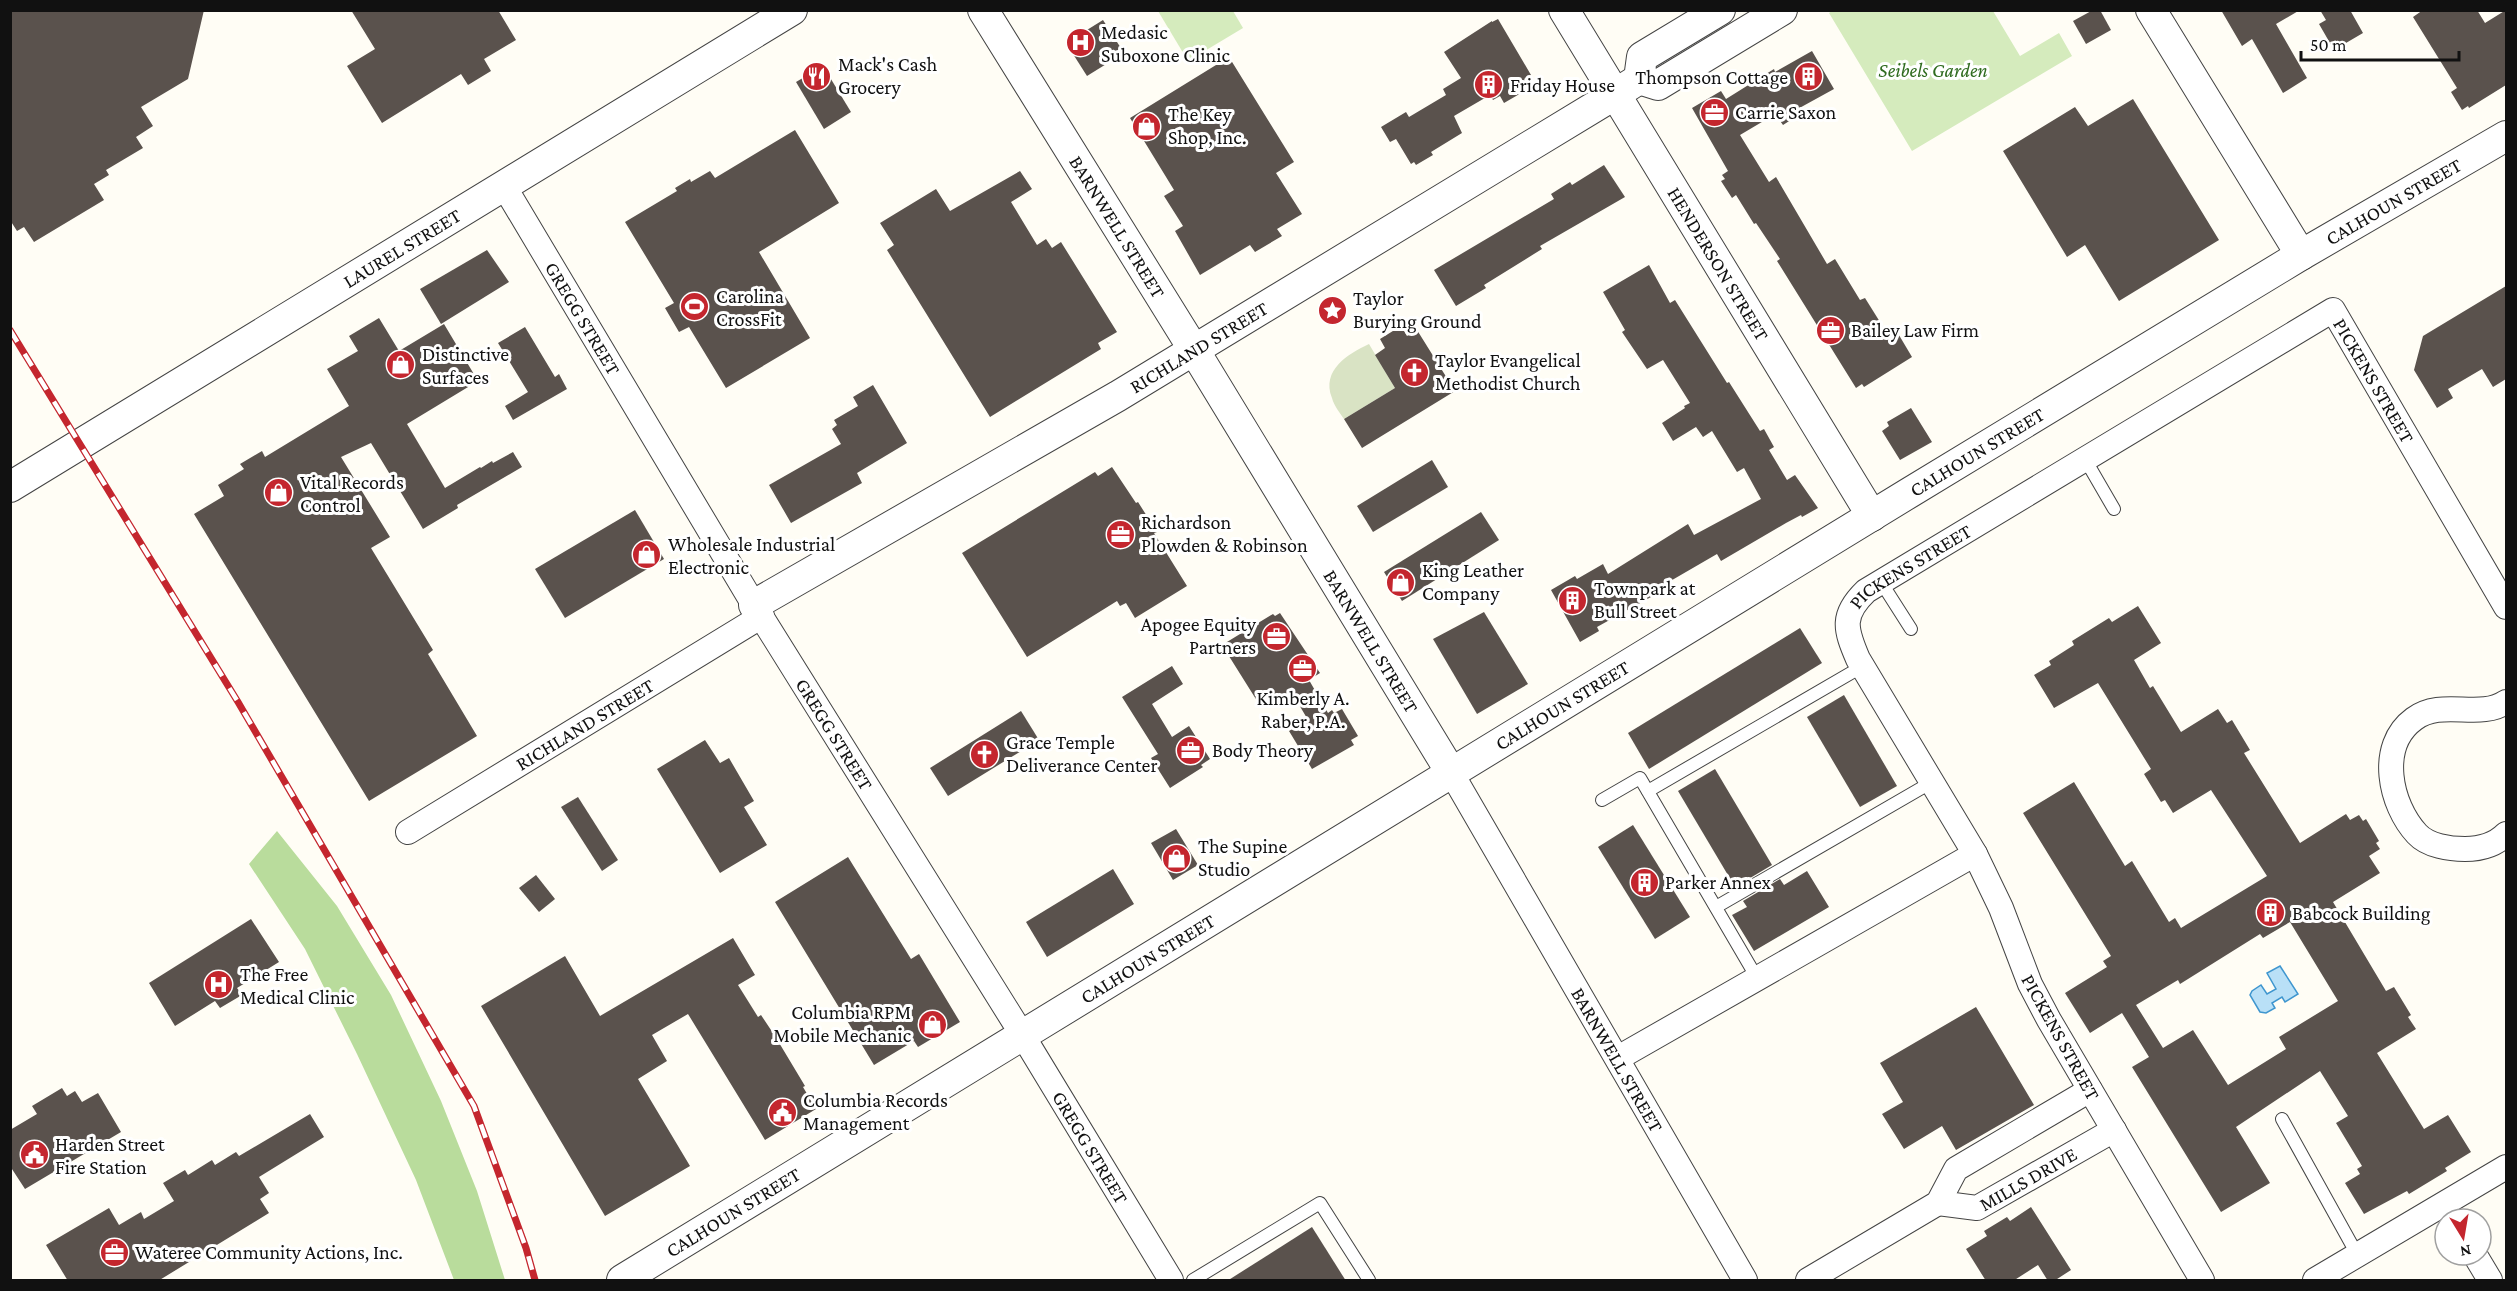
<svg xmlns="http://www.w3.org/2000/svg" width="2517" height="1291" font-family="'Crimson Pro',serif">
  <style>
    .green { fill: #d5ebbd }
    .forest { fill: #b9dc9c }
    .cemetery { fill: #d9e3c4 }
    .water { fill: #b9e0f7; stroke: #3f96cf; stroke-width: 1.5 }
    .building { fill: #5a524d; fill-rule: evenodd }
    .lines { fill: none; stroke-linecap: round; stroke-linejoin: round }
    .service-casing { stroke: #444; stroke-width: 14 }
    .minor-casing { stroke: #444; stroke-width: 26 }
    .tertiary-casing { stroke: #444; stroke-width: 32 }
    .service { stroke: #fff; stroke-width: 12 }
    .minor { stroke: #fff; stroke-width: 24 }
    .tertiary { stroke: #fff; stroke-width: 30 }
    .rail-casing { stroke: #c4262e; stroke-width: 7 }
    .rail { stroke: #fff; stroke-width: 4.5; stroke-dasharray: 14; stroke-linecap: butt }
    .labels { text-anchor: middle; stroke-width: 6; stroke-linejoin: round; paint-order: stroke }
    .poi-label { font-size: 20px; fill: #111; stroke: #fff; text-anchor: start }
    .park-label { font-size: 20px; font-style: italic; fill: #2f6b1f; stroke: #fff }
    .street-label { font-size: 20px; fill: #111; stroke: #fff }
  </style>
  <rect width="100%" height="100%" fill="#fffdf5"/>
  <g class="green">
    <path d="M1833,10l160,1 27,45 39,-23 13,23 -160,95 -83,-138z"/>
    <path d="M1158,11h75l10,17 -55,33z"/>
  </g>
  <path class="forest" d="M277,831l60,75 54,89 50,106 36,90 28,89h-51l-38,-100 -59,-126 -52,-105 -56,-85z"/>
  <path class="cemetery" d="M1369,344l26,44 -51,31c-4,-6 -10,-13 -12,-21 -11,-28 16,-44 37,-54z"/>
  <path class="water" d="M2280,966l18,28 -13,8 -3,-5 -10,6 3,5 -9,5 -6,-1 -10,-17 2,-4 9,-6 6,9 9,-5 -9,-16z"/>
  <g class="building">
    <path d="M10,10h194l-16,69 -47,28 12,19 -17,11 7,11 -37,22 3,5 -15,9 10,16 -70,42 -10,-15 -7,4 -7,-11z"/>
    <path d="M351,10h147l18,30 -32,19 7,12 -23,14 -7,-11 -79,49 -35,-57 28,-17z"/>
    <path d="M2093,10h7l11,20 -25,14 -13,-23z"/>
    <path d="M2221,10h79l-24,14 31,54 -24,15 -31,-54 -10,7z"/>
    <path d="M2320,10h30l13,23 -29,17 -15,-26 7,-4z"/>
    <path d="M2423,10h54l8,13 21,-13v75l-37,23 -1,-2 -6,4 -11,-18 6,-4 -44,-71z"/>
    <path d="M1498,19l33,56 -7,4 6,9 -26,15 -4,-7 -7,4 -3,-5 -36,21 8,17 -31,19 2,3 -17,10 -2,-3 -3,2 -15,-25 -6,3 -9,-15 25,-15 3,5 37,-22 -3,-6 18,-11 -17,-26 48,-31v1z"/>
    <path d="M1103,20l21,33 -37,23 -21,-33z"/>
    <path d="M1812,51l22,38 -40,22 3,5 -14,9 -5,-7 -3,3 -3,-5 -32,19 29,47 7,-5 51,87 8,-5 25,41 5,-2 20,32 8,-5 19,32 -48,30 -2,-3 -6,4 -79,-127 3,-2 -24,-36 -2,1 -18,-29 -4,3 -11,-17 4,-2 -3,-4 6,-4 -36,-63 29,-17 5,8 48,-30 1,3z"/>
    <path d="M1229,57l65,105 -18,11 26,41 -25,15 5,7 -27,16 -5,-7 -50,30 -25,-44 8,-5 -19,-30 10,-6 -44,-72z"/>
    <path d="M823,66l28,46 -27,17 -28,-47z"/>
    <path d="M2133,99l86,141 -100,61 -34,-56 -18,12 -64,-106 72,-44 13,19z"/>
    <path d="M795,130l44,73 -80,49 51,86 -84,50 -37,-61 -10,5 -14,-24 9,-5 -49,-81 52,-31 -2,-3 15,-9 1,3 19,-11 5,7z"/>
    <path d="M1604,165l21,32 -85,49 2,3 -58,36 2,3 -30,18 -22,-36 120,-71 -3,-5 19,-12 2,3z"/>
    <path d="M1020,171l12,18 -21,13 26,43 9,-6 6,9 9,-6 56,90 -19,11 3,6 -111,68 -103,-167 7,-5 -14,-22 56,-34 14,22z"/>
    <path d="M487,250l22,32 -68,42 -21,-35z"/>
    <path d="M1649,265l21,38 5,-3 52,83 2,-1 31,49 4,-2 10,18 -5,3 18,30 8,-5 23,33 -16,9 -1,-2 -15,8 -65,38 -4,-7 -50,29 2,4 -72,40 2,4 -19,11 -29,-52 24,-14 2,3 26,-15 5,10 80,-50 6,11 67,-36 -17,-31 -7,4 -25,-41 -9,6 -7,-10 -23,14 -11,-18 23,-15 -1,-2 6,-3 -27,-43 -16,9 -25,-37 3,-2 -22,-38z"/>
    <path d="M2506,286v93l-13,8 -11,-18 -34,20 5,9 -16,10 -23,-38 9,-34z"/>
    <path d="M379,318l20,33 45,-27 34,57 -71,43 38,64 35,-21 1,1 11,-7 1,2 20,-11 9,15 -65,38 1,3 -35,21 -52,-86 -30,14 49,80 -19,11 62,102 -5,4 49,82 -108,65 -175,-287 30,-18 -6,-11 26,-16 -4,-5 22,-13 3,6 84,-51 -22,-37 31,-18 -9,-15z"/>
    <path d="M1401,326l6,10 10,-6 38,61 -93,57 -18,-29 51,-31 -20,-33 10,-7 -5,-9z"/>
    <path d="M525,327l30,50 4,-3 8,15 -54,31 -8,-14 23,-14 -30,-49z"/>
    <path d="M873,385l34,58 -50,30 5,10 -71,40 -22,-38 72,-41 -9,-15 5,-4 -3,-5 24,-14 -5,-9z"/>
    <path d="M1911,408l21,34 -32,18 -18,-29 7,-5 -2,-4z"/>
    <path d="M1432,460l16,27 -75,45 -16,-26z"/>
    <path d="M1112,467l24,36 2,-1 19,30 -3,1 33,53 -52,32 -9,-15 -6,3 -3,-5 -90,56 -65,-104 133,-81 3,4z"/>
    <path d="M635,510l29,49 -99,59 -30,-49z"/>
    <path d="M1481,512l18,28 -97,61 -18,-29z"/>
    <path d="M2138,606l23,37 -27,17 16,28 3,-2 28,46 37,-23 9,14 5,-3 18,30 -6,3 56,90 46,-29 4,6 9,-5 4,6 3,-2 13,22 -3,2 4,6 -11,7 11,17 -47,29 53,89 8,-4 17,28 -3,2 8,12 -39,24 47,76 24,-14 23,37 -26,16 2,3 -38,23 -2,-3 -43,23 -19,-31 15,-9 -3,-5 5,-3 -26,-43 12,-7 -28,-45 -84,56 34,56 -49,29 -89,-145 17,-10 -27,-44 -32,20 -25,-40 42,-26 -4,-6 8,-5 -88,-143 51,-31 51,84 7,-5 37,61 6,-4 6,10 86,-52 -56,-86 -38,23 -8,-13 -4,2 -17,-28 7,-5 -53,-86 -44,25 -20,-33 17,-10 -2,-4 25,-16 -2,-4 37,-23 3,4zM2290,922l48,79 -59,36 7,12 -58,36 -35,-55 -30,18 -27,-43 42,-25 2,4 80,-50 3,4z"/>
    <path d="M1484,612l44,72 -51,30 -44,-75z"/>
    <path d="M1280,613l40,60 -11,7 19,33 4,-3 2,3 8,-4 16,27 -7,4 3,5 -42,24 -23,-38 19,-11 -17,-29 -17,10 -3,-4 -12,7 -37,-59 51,-31 2,2z"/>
    <path d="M1800,628l22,35 -173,106 -21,-36z"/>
    <path d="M1172,666l11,18 -31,20 20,33 17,-11 21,33 -9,6 2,2 -33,21 -19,-30 7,-4 -36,-57z"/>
    <path d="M1844,695l53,91 -37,21 -53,-90z"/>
    <path d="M1021,711l18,29 -91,56 -18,-28z"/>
    <path d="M705,740l15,23 9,-5 25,43 -10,6 23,38 -47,28 -63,-104z"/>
    <path d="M1715,769l57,96 -37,22 -57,-96z"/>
    <path d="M578,797l40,63 -16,11 -41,-64z"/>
    <path d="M1633,825l57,92 -35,22 -57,-92z"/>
    <path d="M1176,829l22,36 -25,15 -22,-37z"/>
    <path d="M848,857l63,102 8,-5 41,68 -42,25 -4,-6 -40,24 -99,-163z"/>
    <path d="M1113,869l21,35 -87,53 -21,-35z"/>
    <path d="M1807,871l22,36 -75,44 -22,-36 15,-8 -4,-6 37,-22 4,6z"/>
    <path d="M536,875l19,24 -16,13 -20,-24z"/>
    <path d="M251,919l28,43 -42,26 5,7 -22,13 -5,-7 -40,25 -26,-43z"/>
    <path d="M733,938l22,37 -17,10 20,32 3,-2 14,21 30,50 -2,1 13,22 -51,31 -77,-126 -36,21 15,26 -29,18 52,87 -85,50 -124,-210 84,-50 35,60z"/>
    <path d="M1976,1007l58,98 -78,45 -14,-24 -38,23 -22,-35 21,-12 -23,-39z"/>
    <path d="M62,1088l5,8 8,-5 7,11 16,-9 23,39 -96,57 -15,-23v-36l27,-16 -5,-8z"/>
    <path d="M310,1114l14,23 -65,40 10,16 -9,6 9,14 -111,68h-90l-22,-36 63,-37 10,17 22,-13 3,7 30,-18 -11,-18 22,-13 3,5 24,-15 3,5 21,-13 3,4z"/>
    <path d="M2031,1207l40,63 -17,11h-6l-10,-16 -25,16h-27l-20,-32 21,-13 -3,-5 23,-14 3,4z"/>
    <path d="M1312,1227l34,54h-119z"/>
  </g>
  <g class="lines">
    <defs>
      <g id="service">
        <path d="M2085,459l29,50"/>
        <path d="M1881,582l30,47"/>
        <path d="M1648,791l215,-125"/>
        <path d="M1602,800l38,-22 117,200"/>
        <path d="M1716,907l216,-125"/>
        <path d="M2282,1119l76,137"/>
        <path d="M1193,1280l127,-77 49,77"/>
      </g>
      <g id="minor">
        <path id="s1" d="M504,186l250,419 269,431 148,244"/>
        <path d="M2506,702c-27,18 -64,-4 -92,17 -37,27 -24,86 3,115 11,12 33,15 48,15 15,0 30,-4 41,-15"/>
        <path id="s2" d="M1452,774l293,506"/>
        <path id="s3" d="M408,832l354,-216"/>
        <path d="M1618,1058l357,-204"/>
        <path id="s4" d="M1938,1203l39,5 137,-78"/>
        <path d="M2475,1255l15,25"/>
        <path d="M1808,1280l130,-77 18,-34 134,-79"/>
        <path id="s5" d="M2202,1280l-153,-260 -19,-36 -29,-76 -26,-54 -117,-195c-13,-30 -17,-44 8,-68l467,-281 173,297"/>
        <path d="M2315,1280l191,-113"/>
      </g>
      <g id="tertiary">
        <path id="s6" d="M983,10l211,340 258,424"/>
        <path id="s7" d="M1564,10l308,506"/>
        <path d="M2151,10l150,245"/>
        <path d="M1639,79l19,6 124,-75"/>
        <path id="s8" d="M10,487l782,-477"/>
        <path id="s9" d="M754,605l364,-209 496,-301 25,-16 3,-22 78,-47"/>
        <path id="s10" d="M622,1280l1287,-787 392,-238 205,-119"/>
      </g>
    </defs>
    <use href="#service" class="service-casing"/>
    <use href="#minor" class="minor-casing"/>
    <use href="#tertiary" class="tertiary-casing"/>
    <use href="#service" class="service"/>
    <use href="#minor" class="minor"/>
    <use href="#tertiary" class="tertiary"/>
    <defs>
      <path id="rail" d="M10,330l228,372 236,404 52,142 9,32"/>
    </defs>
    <use href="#rail" class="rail-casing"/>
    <use href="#rail" class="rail"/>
  </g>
  <defs>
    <symbol id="hospital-disc" viewBox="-11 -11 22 22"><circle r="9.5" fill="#c4262e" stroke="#fff"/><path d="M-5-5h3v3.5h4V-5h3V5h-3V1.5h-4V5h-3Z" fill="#fff"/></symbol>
    <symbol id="restaurant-disc" viewBox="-11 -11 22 22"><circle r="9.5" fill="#c4262e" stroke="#fff"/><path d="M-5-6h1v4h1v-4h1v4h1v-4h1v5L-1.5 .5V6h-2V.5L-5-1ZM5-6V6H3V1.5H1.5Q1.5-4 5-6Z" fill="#fff"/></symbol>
    <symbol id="building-disc" viewBox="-11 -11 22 22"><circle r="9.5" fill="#c4262e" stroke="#fff"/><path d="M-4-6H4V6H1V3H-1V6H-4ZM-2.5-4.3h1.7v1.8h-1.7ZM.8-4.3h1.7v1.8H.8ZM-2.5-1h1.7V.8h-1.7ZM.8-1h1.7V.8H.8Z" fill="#fff"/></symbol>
    <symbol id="office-disc" viewBox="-11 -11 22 22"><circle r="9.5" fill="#c4262e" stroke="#fff"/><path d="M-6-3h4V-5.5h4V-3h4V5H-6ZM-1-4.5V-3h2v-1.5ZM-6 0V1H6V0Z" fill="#fff"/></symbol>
    <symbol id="shop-disc" viewBox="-11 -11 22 22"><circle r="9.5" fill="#c4262e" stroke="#fff"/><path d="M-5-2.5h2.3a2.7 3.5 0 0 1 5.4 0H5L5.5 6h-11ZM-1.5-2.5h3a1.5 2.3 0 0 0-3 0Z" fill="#fff"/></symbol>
    <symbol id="stadium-disc" viewBox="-11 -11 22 22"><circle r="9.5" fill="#c4262e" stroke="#fff"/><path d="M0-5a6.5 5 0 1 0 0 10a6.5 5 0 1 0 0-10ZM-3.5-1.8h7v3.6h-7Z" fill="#fff"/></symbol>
    <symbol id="sight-disc" viewBox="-11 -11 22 22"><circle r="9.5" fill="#c4262e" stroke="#fff"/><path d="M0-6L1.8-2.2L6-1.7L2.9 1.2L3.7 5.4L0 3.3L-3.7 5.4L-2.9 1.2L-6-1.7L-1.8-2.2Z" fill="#fff"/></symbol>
    <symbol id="church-disc" viewBox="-11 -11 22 22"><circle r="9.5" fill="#c4262e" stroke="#fff"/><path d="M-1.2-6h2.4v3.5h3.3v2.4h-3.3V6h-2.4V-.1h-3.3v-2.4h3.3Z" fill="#fff"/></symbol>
    <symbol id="civic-disc" viewBox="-11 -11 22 22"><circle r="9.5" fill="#c4262e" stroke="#fff"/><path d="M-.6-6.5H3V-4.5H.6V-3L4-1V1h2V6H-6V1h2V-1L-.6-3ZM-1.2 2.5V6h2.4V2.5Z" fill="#fff"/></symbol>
  </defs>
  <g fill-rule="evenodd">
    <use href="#hospital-disc" x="1064" y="26" width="33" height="33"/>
    <use href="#restaurant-disc" x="800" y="60" width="33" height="33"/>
    <use href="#building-disc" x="1792" y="60" width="33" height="33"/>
    <use href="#building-disc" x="1472" y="68" width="33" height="33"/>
    <use href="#office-disc" x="1698" y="96" width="33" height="33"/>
    <use href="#shop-disc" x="1130" y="110" width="33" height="33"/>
    <use href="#stadium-disc" x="678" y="290" width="33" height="33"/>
    <use href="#sight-disc" x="1316" y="294" width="33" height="33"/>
    <use href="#office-disc" x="1814" y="314" width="33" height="33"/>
    <use href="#shop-disc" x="384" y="348" width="33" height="33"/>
    <use href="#church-disc" x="1398" y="356" width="33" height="33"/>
    <use href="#shop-disc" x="262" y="476" width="33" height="33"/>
    <use href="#office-disc" x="1104" y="518" width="33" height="33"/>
    <use href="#shop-disc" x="630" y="538" width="33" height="33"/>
    <use href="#shop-disc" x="1384" y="566" width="33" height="33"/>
    <use href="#building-disc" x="1556" y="584" width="33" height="33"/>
    <use href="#office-disc" x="1260" y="620" width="33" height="33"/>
    <use href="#office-disc" x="1286" y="652" width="33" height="33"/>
    <use href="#office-disc" x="1174" y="734" width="33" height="33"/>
    <use href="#church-disc" x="968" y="738" width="33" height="33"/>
    <use href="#shop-disc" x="1160" y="842" width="33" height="33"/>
    <use href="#building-disc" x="1628" y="866" width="33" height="33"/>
    <use href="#building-disc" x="2254" y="896" width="33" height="33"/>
    <use href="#hospital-disc" x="202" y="968" width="33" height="33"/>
    <use href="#shop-disc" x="916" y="1008" width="33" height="33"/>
    <use href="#civic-disc" x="766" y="1096" width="33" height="33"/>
    <use href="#civic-disc" x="18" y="1138" width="33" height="33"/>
    <use href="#office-disc" x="98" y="1236" width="33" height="33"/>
  </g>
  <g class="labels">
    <g class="poi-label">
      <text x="1101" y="39">Medasic<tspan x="1101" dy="23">Suboxone Clinic</tspan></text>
      <text x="838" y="71">Mack's Cash<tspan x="838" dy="23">Grocery</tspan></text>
      <text x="1788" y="84" text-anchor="end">Thompson Cottage</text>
      <text x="1510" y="92">Friday House</text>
      <text x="1735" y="119">Carrie Saxon</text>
      <text x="1168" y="121">The Key<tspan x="1168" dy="23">Shop, Inc.</tspan></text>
      <text x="716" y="303">Carolina<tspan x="716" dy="23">CrossFit</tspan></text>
      <text x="1353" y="305">Taylor<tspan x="1353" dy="23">Burying Ground</tspan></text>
      <text x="1851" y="337">Bailey Law Firm</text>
      <text x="422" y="361">Distinctive<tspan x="422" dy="23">Surfaces</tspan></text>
      <text x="1435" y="367">Taylor Evangelical<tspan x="1435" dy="23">Methodist Church</tspan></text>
      <text x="300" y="489">Vital Records<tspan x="300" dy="23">Control</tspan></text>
      <text x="1141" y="529">Richardson<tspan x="1141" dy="23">Plowden &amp; Robinson</tspan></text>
      <text x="668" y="551">Wholesale Industrial<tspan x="668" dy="23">Electronic</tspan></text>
      <text x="1422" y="577">King Leather<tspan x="1422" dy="23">Company</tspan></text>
      <text x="1594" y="595">Townpark at<tspan x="1594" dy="23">Bull Street</tspan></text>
      <text x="1256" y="631" text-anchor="end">Apogee Equity<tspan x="1256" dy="23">Partners</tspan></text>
      <text x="1303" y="705" text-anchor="middle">Kimberly A.<tspan x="1303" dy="23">Raber, P.A.</tspan></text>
      <text x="1006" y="749">Grace Temple<tspan x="1006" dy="23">Deliverance Center</tspan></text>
      <text x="1212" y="757">Body Theory</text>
      <text x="1198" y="853">The Supine<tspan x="1198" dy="23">Studio</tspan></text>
      <text x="1665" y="889">Parker Annex</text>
      <text x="2292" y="920">Babcock Building</text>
      <text x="240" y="981">The Free<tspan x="240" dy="23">Medical Clinic</tspan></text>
      <text x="911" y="1019" text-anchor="end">Columbia RPM<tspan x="911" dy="23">Mobile Mechanic</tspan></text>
      <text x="803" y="1107">Columbia Records<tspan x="803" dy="23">Management</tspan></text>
      <text x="55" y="1151">Harden Street<tspan x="55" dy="23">Fire Station</tspan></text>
      <text x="135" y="1259">Wateree Community Actions, Inc.</text>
    </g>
    <g class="park-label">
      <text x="1933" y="77">Seibels Garden</text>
    </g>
    <g class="street-label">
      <text dy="7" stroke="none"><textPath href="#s10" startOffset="2074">CALHOUN STREET</textPath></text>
      <text dy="7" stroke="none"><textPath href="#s6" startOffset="255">BARNWELL STREET</textPath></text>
      <text dy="7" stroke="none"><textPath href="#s8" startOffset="459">LAUREL STREET</textPath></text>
      <text dy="7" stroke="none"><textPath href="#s7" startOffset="297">HENDERSON STREET</textPath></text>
      <text dy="7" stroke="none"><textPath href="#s1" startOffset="154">GREGG STREET</textPath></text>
      <text dy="7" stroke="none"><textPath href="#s9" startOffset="514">RICHLAND STREET</textPath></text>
      <text dy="7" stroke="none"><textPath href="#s5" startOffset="1413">PICKENS STREET</textPath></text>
      <text dy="7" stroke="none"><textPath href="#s10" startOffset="1588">CALHOUN STREET</textPath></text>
      <text dy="7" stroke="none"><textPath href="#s5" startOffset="837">PICKENS STREET</textPath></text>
      <text dy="7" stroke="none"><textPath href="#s6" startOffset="741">BARNWELL STREET</textPath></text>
      <text dy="7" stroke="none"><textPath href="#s10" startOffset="1102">CALHOUN STREET</textPath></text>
      <text dy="7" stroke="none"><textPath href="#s3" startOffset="207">RICHLAND STREET</textPath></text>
      <text dy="7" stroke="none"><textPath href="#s1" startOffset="640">GREGG STREET</textPath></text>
      <text dy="7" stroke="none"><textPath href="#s10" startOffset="616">CALHOUN STREET</textPath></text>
      <text transform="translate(2061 1037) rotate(61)" y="7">PICKENS STREET</text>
      <text dy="7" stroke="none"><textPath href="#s2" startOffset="330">BARNWELL STREET</textPath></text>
      <text dy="7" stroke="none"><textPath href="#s1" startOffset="1126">GREGG STREET</textPath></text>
      <text dy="7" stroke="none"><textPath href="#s4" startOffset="98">MILLS DRIVE</textPath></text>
      <text dy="7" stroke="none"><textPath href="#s10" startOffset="130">CALHOUN STREET</textPath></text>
    </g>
  </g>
  <rect width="2517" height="1291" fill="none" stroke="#111111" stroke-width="24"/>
  <g transform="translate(2463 1237) rotate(169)"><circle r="28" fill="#ffffff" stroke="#a0a0a0" stroke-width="1.5"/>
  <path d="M0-4.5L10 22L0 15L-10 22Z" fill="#c4262e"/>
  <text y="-9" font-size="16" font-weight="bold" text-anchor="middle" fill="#111111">N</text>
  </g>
  <path d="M2301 51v9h158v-9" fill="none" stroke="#111111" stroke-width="3"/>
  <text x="2310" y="51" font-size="18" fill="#111111" stroke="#ffffff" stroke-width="4.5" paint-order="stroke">50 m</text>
</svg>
